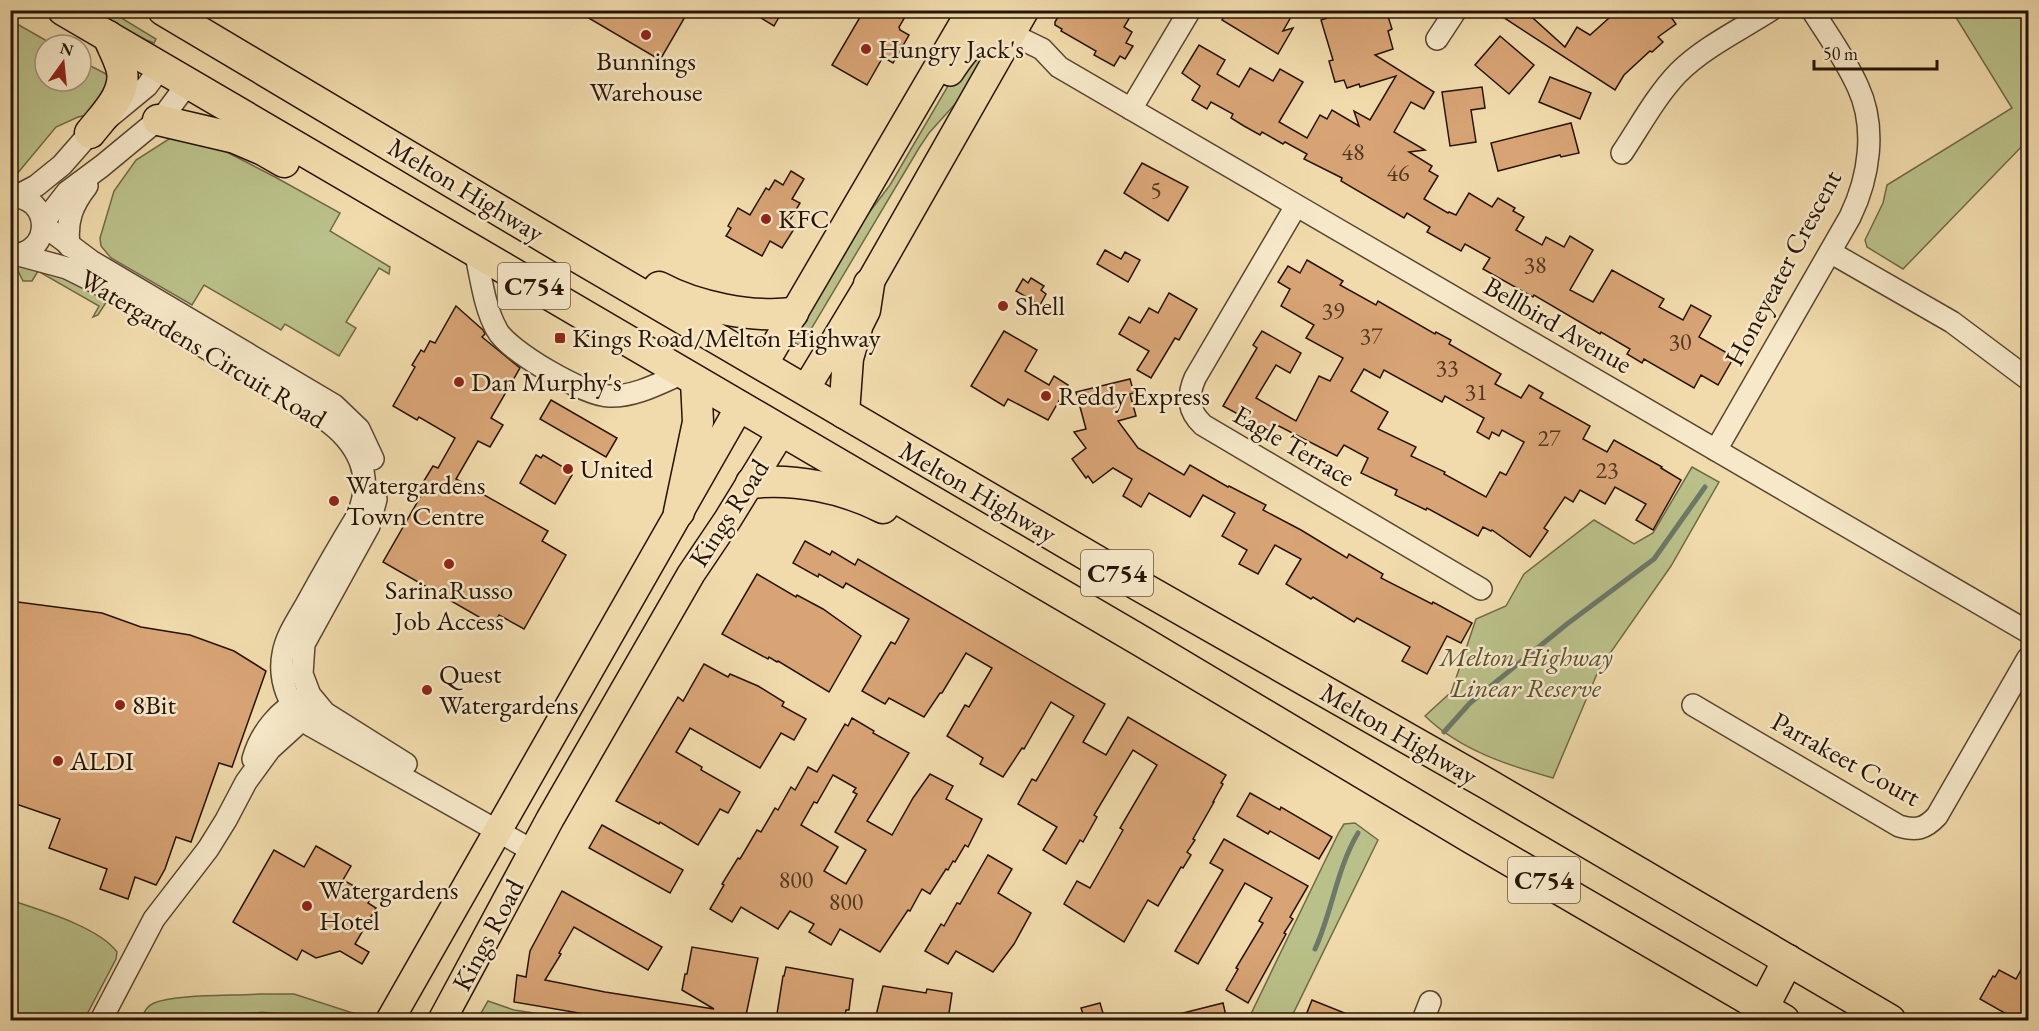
<svg xmlns="http://www.w3.org/2000/svg" width="2039" height="1031" font-family="'EB Garamond',serif">
  <style>
    .green { fill: #bac089; stroke: #706a48; stroke-width: 1.5 }
    .lines { fill: none; stroke-linecap: round; stroke-linejoin: round }
    .stream { stroke: #6c7868; stroke-width: 5 }
    .building { fill: #d8a475; stroke: #261406; stroke-width: 1.5; fill-rule: evenodd }
    .minor-casing { stroke: #594630; stroke-width: 24 }
    .major-casing { stroke: #261406; stroke-width: 30 }
    .highway-casing { stroke: #261406; stroke-width: 33 }
    .minor { stroke: #f6e8c9; stroke-width: 21 }
    .major { stroke: #f1dbac; stroke-width: 27 }
    .highway { stroke: #f1dbac; stroke-width: 30 }
    .poi-dot { fill: #8f2418; stroke: #f6e8c9; stroke-width: 2 }
    .labels { text-anchor: middle; stroke-width: 5; stroke-linejoin: round; paint-order: stroke }
    .number-label { font-size: 24px; fill: #523822 }
    .shield { fill: #f6e8c9; stroke: #645440; stroke-width: 1.5 }
    .shield-label { font-size: 26px; font-weight: bold; fill: #261406 }
    .poi-label { font-size: 27px; fill: #261406; stroke: #f6e8c9; text-anchor: start }
    .street-label { font-size: 27px; fill: #261406; stroke: #f6e8c9 }
    .park-label { font-size: 27px; font-style: italic; fill: #5a5034; stroke: #f6e8c9 }
  </style>
  <rect width="100%" height="100%" fill="#f1dbac"/>
  <filter id="stains"><feTurbulence type="fractalNoise" baseFrequency=".00333" numOctaves="4"/><feColorMatrix values="0 0 0 0 .2 0 0 0 0 .09 0 0 0 0 .02 0 0 0 .5 -.17"/></filter>
  <radialGradient id="worn" r=".72"><stop offset=".6" stop-color="#630" stop-opacity="0"/><stop offset="1" stop-color="#630" stop-opacity=".3"/></radialGradient>
  <g class="green">
    <path d="M91,11h19l46,28 -2,4 -8,-3z"/>
    <path d="M1952,11h76v132l-1,-2 -124,128 -36,-22 -2,-7 18,-37 4,-18 125,-77z"/>
    <path d="M10,20l44,25h-9v36h36v-20l29,15 -5,21 -13,17 -14,3 -22,10 -40,48 -5,1z"/>
    <path d="M991,44l-26,49 -36,40 -10,15 -118,198 -8,-4 4,-14 68,-110 25,-33 69,-118z"/>
    <path d="M172,137l37,6 66,34 65,36 -10,18 60,36 -1,7 -10,-6 -33,54 10,6 -17,28 -54,-32 -4,6 -77,-45 -12,20 -81,-47 -10,-12 -1,-8 14,-47 22,-31z"/>
    <path d="M11,262l43,5 53,34 -9,14 -5,2 6,-11 -61,-35 -6,10h-9l-5,-10 -7,3z"/>
    <path d="M1692,467l27,15 -48,84 -72,103 -46,109c-46,-13 -93,-28 -128,-62l23,-21 2,1 26,-77 30,-13 18,-32 70,-54 40,24 19,-11z"/>
    <path d="M1355,823l23,17 -88,180h-42l91,-188 5,-8z"/>
    <path d="M10,900c30,10 89,27 107,52l-1,7 -32,61h-73z"/>
    <path d="M258,994h36l65,21 -2,5h-238l2,-4 21,1c3,-6 5,-11 12,-14 20,-9 80,-7 104,-9z"/>
    <path d="M488,1001l26,9 66,10h-103z"/>
  </g>
  <g class="lines">
    <g class="stream">
      <path d="M1444,732l26,-29 97,-79 87,-65 51,-72"/>
      <path d="M1315,949c17,-37 22,-81 43,-116"/>
      <path d="M10,1016l28,4"/>
      <path d="M107,1019l31,1"/>
      <path d="M63,1020h34"/>
      <path d="M187,1020l75,-6 71,6"/>
    </g>
  </g>
  <g class="building">
    <path d="M575,10h114l-29,50z"/>
    <path d="M748,10h35l-9,16z"/>
    <path d="M874,10h35l-10,17 1,3 9,5 -16,28 -10,-6 -16,28 -35,-20 31,-53 7,4z"/>
    <path d="M1062,10h72l-10,17 8,5 -6,11 7,3 -8,13 -5,-3 -6,10 -20,-11 2,-4 -35,-20 1,-2 -7,-4v-3z"/>
    <path d="M1227,10h68l-12,21 10,-3 -15,26 -56,-34z"/>
    <path d="M1339,10h24l2,7 21,-7 6,19 -4,2 5,18 -18,6 59,37 -10,17 -13,-7 -17,30 31,18 -16,2 23,14 -3,5 9,5 -14,23 24,14 1,-1 7,3 13,-22 23,14 6,-9 17,10 -2,3 11,6 -8,13 26,15 4,-8 18,10 6,-11 23,14 -23,40 23,12 19,-32 52,29 -5,8 24,13 8,-15 20,11 -12,21 35,20 -16,28 -17,-10 -7,13 -50,-29 -2,4 -15,-9 3,-5 -29,-17 -1,2 -66,-39 -1,2 -50,-28 7,-11 -25,-14 -4,7 -34,-19 3,-5 -23,-14 -3,5 -63,-37 1,-3 -38,-19 3,-5 -22,-12 -2,2 -21,-12 -2,3 -16,-9 -13,-8 2,-4 -22,-12 -4,7 -15,-9 8,-14 -18,-13 17,-28 26,15 -8,14 22,13 11,-19 23,13 7,-12 23,13 -24,40 28,16 13,-23 7,4 5,-9 27,16 -5,-15 16,9 26,-44 -36,11 -1,-3 -12,4 -3,-8 -9,2 -6,-21 4,-1 -12,-40 19,-6z"/>
    <path d="M1492,10h32l41,37 12,-20 13,8 28,-25h48l10,14 -18,13 5,5 -11,10 -2,-1 -26,24 -9,15z"/>
    <path d="M1500,36l34,29 -25,29 -34,-29z"/>
    <path d="M1550,77l41,16 -11,26 -41,-17z"/>
    <path d="M1482,87l3,21 -14,2 5,32 -26,4 -8,-54z"/>
    <path d="M1571,123l8,30 -18,4 -1,-2 -62,16 -7,-28z"/>
    <path d="M1142,163l46,24 -20,34 -44,-28z"/>
    <path d="M791,171l13,8 -12,20 8,4 -13,22 7,4 -12,19 -12,-7 -8,15 -36,-20 5,-8 -3,-2 10,-18 12,7 16,-27 3,2 6,-10 8,5z"/>
    <path d="M1105,250l16,9 4,-7 15,8 -12,22 -31,-18z"/>
    <path d="M1307,260l36,21 -3,4 36,20 2,-4 57,33 1,-2 15,8 -2,4 52,30 -6,10 26,14 8,-13 14,8 -3,5 50,28 -7,13 24,13 7,-12 48,27 -1,1 20,12 -28,50 -17,-10 10,-16 -31,-17 -10,17 -25,-14 -7,12 -8,-5 -21,31 4,3 -18,26 -38,-27 -1,1 -8,-4 -5,9 -51,-28 -1,2 -31,-15 2,-5 -36,-17 7,-15 -24,-13 -7,11 -62,-32 -4,8 -48,-26 34,-58 -4,-3 9,-14 39,22 -11,20 -14,-8 -20,33 40,23 23,-45 11,5 13,-23 -37,-20 8,-13 -33,-19 9,-17 -12,-7 10,-16 12,7zM1364,369l16,9 4,-8 58,32 3,-6 39,22 -7,14 12,7 3,-7 7,4 3,-6 22,12 -18,33 -6,-3 -14,25 -42,-23 1,-2 -34,-16 5,-9 -38,-18 10,-17 -37,-21z"/>
    <path d="M1031,278l13,8 -3,4 5,4 -6,11 -24,-14 7,-12 5,4z"/>
    <path d="M1169,293l28,16 -18,31 -4,-2 -24,40 -14,-8 12,-19 -30,-17 10,-17 11,6 9,-15 9,5z"/>
    <path d="M456,306l27,24 2,4 -3,3 38,31 -29,50 12,7 -13,22 -12,-6 -22,38 92,52 -6,10 24,14 -42,74 -25,-14 -6,10 -110,-63 43,-75 -4,-3 11,-18 5,2 17,-30 -36,-21 -2,3 -24,-14 22,-39 -3,-2 9,-15 3,2 6,-11 5,2z"/>
    <path d="M1004,331l33,19 -12,21 24,14 5,-9 14,9 -20,35 -40,-21 -4,7 -33,-20z"/>
    <path d="M1130,379l4,14 -4,1 6,22 -18,5 20,27 46,27 6,-10 38,22 1,-1 37,19 -3,5 38,20 46,28 2,-4 34,20 -2,4 51,26 1,-2 39,21 -11,20 -14,-7 -20,38 -25,-13 8,-14 -53,-29 -3,4 -41,-25 -2,2 -25,-15 15,-25 -26,-14 -17,29 -19,-10 8,-14 -25,-14 13,-23 -32,-18 -13,22 -41,-24 -8,14 -18,-11 9,-17 -19,-11 -20,15 -5,-7 -2,2 -14,-19 14,-11 -12,-16 12,-3 -10,-37z"/>
    <path d="M551,400l66,38 -11,19 -66,-38z"/>
    <path d="M536,455l5,3 2,-3 25,15 -1,2 5,3 -17,29 -35,-21z"/>
    <path d="M805,541l25,14 2,-4 23,14 3,-6 247,145 -22,38 23,13 22,-38 98,58 -5,8 2,1 -10,18h1l-21,37 2,1 -8,12 4,3 -8,13 -2,-1 -23,39 -10,-6 -24,42 -60,-38 13,-23 13,7 33,-58 -3,-2 37,-63 -24,-15 -39,65 3,2 -14,25 -3,-2 -14,24 -23,-14 14,-23 -39,-23 14,-25 4,2 38,-65 -23,-14 -27,47 -2,-1 -19,29 -23,-13 3,-6 -36,-22 18,-31 4,2 23,-39 -26,-15 -24,40h-2l-16,24 -35,-19 -4,6 -23,-13 29,-49 4,2 14,-25 -63,-36 -3,5 -24,-14 -1,3 -25,-14z"/>
    <path d="M757,574l39,23 1,-2 26,14 38,27 -32,56 -51,-31 -1,1 -8,-5 -1,2 -46,-25z"/>
    <path d="M10,601l92,12 39,14 49,8 44,16 32,20 -34,96 -13,-4 -28,79 -15,-5 -11,32 -9,16 -21,-8 -7,22 -28,-10 7,-20 -58,-21 11,-29 -50,-17z"/>
    <path d="M704,664l24,13 2,-3 28,12 26,16 -2,4 24,13 -12,21 -13,-7 -21,35 -70,-40 -14,24 26,15 -1,3 39,22 -12,21 -8,-4 -22,36 -38,-23 -1,2 -43,-23 62,-104 5,4z"/>
    <path d="M852,718l22,13 -1,2 36,20 -42,68 25,14 21,-37 17,-24 23,12 -7,13 36,20 -14,28 -3,-2 -10,17 -2,-1 -5,9 -2,-1 -16,25 -8,-5 -12,22 -2,-1 -28,42 -40,-23 -9,16 -22,-13 5,-8 -24,-13 -12,18 -37,-22 -9,15 -22,-13 14,-24 -2,-1 16,-26 2,1 17,-29 4,2 14,-24 3,2 13,-23 4,3 13,-23 9,5 28,-48 3,2zM833,775l23,13 -3,4 4,2 -22,38 31,18 -20,34 -22,-13 14,-24 -37,-22 13,-23 3,1z"/>
    <path d="M1250,793l30,17 1,-3 51,30 -13,22 -49,-28 -2,3 -31,-18z"/>
    <path d="M602,825l81,45 -13,23 -81,-45z"/>
    <path d="M1224,839l84,47 -18,31 3,2 -9,14 2,1 -38,69 -22,-13 12,-21 -2,-1 27,-45 -4,-2 13,-23 -27,-15 -47,81 -23,-13 48,-81 -13,-7z"/>
    <path d="M316,846l35,20 -8,14 29,16 -4,7 8,5 -21,36 14,8 -7,12 -22,-13 -24,7 -14,-8 -5,10 -64,-38 41,-72 30,17z"/>
    <path d="M988,855l24,14 -14,24 33,20 -17,31 -21,28 -37,-21 -8,13 -23,-13 16,-27 3,2 13,-23 3,1z"/>
    <path d="M562,891l100,56 -14,23 -74,-43 -15,26 2,1 -16,26 60,12 109,17 -32,-19 3,-16h2l5,-27 66,11 -13,62h-125l-106,-18 3,-27 9,2 4,-26z"/>
    <path d="M2028,957v59l-6,-3 -5,7 -37,-21 13,-23 2,1 4,-7 17,9z"/>
    <path d="M786,967l67,12 -4,31h-3l-2,10h-68l7,-44h1z"/>
    <path d="M883,986l43,7 1,-4 25,4 -4,27h-73z"/>
    <path d="M1312,1000l50,20h-58z"/>
    <path d="M1100,1003l5,17h-20l-4,-12z"/>
    <path d="M1223,1003l4,17h-55l-1,-4z"/>
  </g>
  <g class="lines">
    <defs>
      <g id="minor">
        <path d="M1011,34l31,15 17,18 969,565"/>
        <path d="M1437,39l19,-29"/>
        <path d="M1131,109l59,-99"/>
        <path d="M1622,153c18,-27 34,-57 56,-80 26,-26 62,-43 93,-63"/>
        <path d="M10,197c41,-3 45,57 1,58"/>
        <path d="M15,197l21,-11 26,-21 28,-32 57,-47 14,-19"/>
        <path d="M1296,206l-101,172c-8,19 -7,33 8,47l278,164"/>
        <path d="M43,223l24,-31 35,-26 63,-52 23,-31"/>
        <path d="M43,225l48,36 243,144 25,24 14,30"/>
        <path d="M69,246c-3,-25 3,-41 18,-60"/>
        <path d="M475,251c6,25 9,56 22,79 11,21 89,66 112,66 26,1 51,-13 74,-23"/>
        <path d="M1830,252l122,70 76,57"/>
        <path d="M19,255l48,13 32,16 224,134c35,24 53,59 33,100 -17,28 -33,56 -49,85 -9,16 -21,33 -24,51 -5,26 6,54 27,71l223,126"/>
        <path d="M1716,450l134,-233c19,-39 27,-89 8,-130 -12,-27 -30,-52 -46,-77"/>
        <path d="M376,499l-7,27 -65,118 -2,30 8,21 15,18 81,51"/>
        <path d="M1693,705l206,121c17,5 26,3 38,-10l91,-158"/>
        <path d="M253,759c7,-25 26,-50 51,-61"/>
        <path d="M101,1020l53,-101 54,-70 18,-29 20,-38 24,-33 33,-30 4,-11"/>
        <path d="M1423,1020l7,-18"/>
      </g>
      <g id="major">
        <path d="M968,16l26,-3 5,-3"/>
        <path d="M950,72c16,-25 29,-42 61,-38"/>
        <path d="M763,366l208,-356"/>
        <path d="M805,390l64,-106 156,-274"/>
        <path d="M390,1020l350,-614"/>
        <path d="M442,1020l108,-201 141,-245 37,-55 54,-88"/>
      </g>
      <g id="highway">
        <path d="M63,10l1078,631 332,198 311,181"/>
        <path d="M163,10l418,249 557,326 353,201 399,234"/>
        <path d="M158,120l77,18 28,12 21,12"/>
        <path d="M90,133c14,-18 39,-41 31,-66 -3,-10 -9,-21 -13,-31"/>
        <path d="M659,287c37,20 93,31 134,26"/>
        <path d="M844,413l4,-55 10,-34 7,-14 4,-26"/>
        <path d="M751,483c43,-5 93,5 132,25"/>
        <path d="M679,512l19,-90 -2,-41"/>
        <path d="M1763,1008l25,-48"/>
      </g>
    </defs>
    <use href="#minor" class="minor-casing"/>
    <use href="#major" class="major-casing"/>
    <use href="#highway" class="highway-casing"/>
    <use href="#minor" class="minor"/>
    <use href="#major" class="major"/>
    <use href="#highway" class="highway"/>
  </g>
  <g class="poi-dot">
    <circle cx="646" cy="35" r="6"/>
    <circle cx="866" cy="49" r="6"/>
    <circle cx="766" cy="219" r="6"/>
    <circle cx="1003" cy="306" r="6"/>
    <rect x="554" y="332" width="12" height="12" rx="3"/>
    <circle cx="459" cy="382" r="6"/>
    <circle cx="1046" cy="396" r="6"/>
    <circle cx="568" cy="469" r="6"/>
    <circle cx="334" cy="501" r="6"/>
    <circle cx="449" cy="564" r="6"/>
    <circle cx="427" cy="690" r="6"/>
    <circle cx="120" cy="705" r="6"/>
    <circle cx="58" cy="761" r="6"/>
    <circle cx="307" cy="906" r="6"/>
  </g>
  <g class="labels">
    <g class="number-label">
      <text x="1353" y="160">48</text>
      <text x="1398" y="181">46</text>
      <text x="1156" y="198">5</text>
      <text x="1535" y="273">38</text>
      <text x="1333" y="319">39</text>
      <text x="1371" y="344">37</text>
      <text x="1680" y="350">30</text>
      <text x="1447" y="376">33</text>
      <text x="1476" y="400">31</text>
      <text x="1549" y="446">27</text>
      <text x="1607" y="478">23</text>
      <text x="796" y="888">800</text>
      <text x="846" y="910">800</text>
    </g>
    <g class="shield">
      <rect x="498" y="263" width="72" height="46" rx="4.5"/>
      <rect x="1081" y="550" width="72" height="46" rx="4.5"/>
      <rect x="1508" y="857" width="72" height="46" rx="4.5"/>
    </g>
    <g class="shield-label">
      <text x="534" y="295">C754</text>
      <text x="1117" y="582">C754</text>
      <text x="1544" y="889">C754</text>
    </g>
    <g class="poi-label">
      <text x="878" y="58">Hungry Jack's</text>
      <text x="646" y="70" text-anchor="middle">Bunnings<tspan x="646" dy="31">Warehouse</tspan></text>
      <text x="778" y="228">KFC</text>
      <text x="1015" y="315">Shell</text>
      <text x="572" y="347">Kings Road/Melton Highway</text>
      <text x="471" y="391">Dan Murphy's</text>
      <text x="1058" y="405">Reddy Express</text>
      <text x="580" y="478">United</text>
      <text x="346" y="494">Watergardens<tspan x="346" dy="31">Town Centre</tspan></text>
      <text x="449" y="599" text-anchor="middle">SarinaRusso<tspan x="449" dy="31">Job Access</tspan></text>
      <text x="439" y="683">Quest<tspan x="439" dy="31">Watergardens</tspan></text>
      <text x="132" y="714">8Bit</text>
      <text x="70" y="770">ALDI</text>
      <text x="319" y="899">Watergardens<tspan x="319" dy="31">Hotel</tspan></text>
    </g>
    <g class="street-label">
      <text transform="translate(466 190) rotate(31)" y="9">Melton Highway</text>
      <text transform="translate(1783 268) rotate(-62)" y="9">Honeyeater Crescent</text>
      <text transform="translate(1558 325) rotate(30)" y="9">Bellbird Avenue</text>
      <text transform="translate(203 349) rotate(31)" y="9">Watergardens Circuit Road</text>
      <text transform="translate(1294 446) rotate(30)" y="9">Eagle Terrace</text>
      <text transform="translate(978 492) rotate(30)" y="9">Melton Highway</text>
      <text transform="translate(729 513) rotate(-57)" y="9">Kings Road</text>
      <text transform="translate(1399 734) rotate(30)" y="9">Melton Highway</text>
      <text transform="translate(1846 759) rotate(29)" y="9">Parrakeet Court</text>
      <text transform="translate(488 935) rotate(-62)" y="9">Kings Road</text>
    </g>
    <g class="park-label">
      <text x="1526" y="666">Melton Highway<tspan x="1526" dy="31">Linear Reserve</tspan></text>
    </g>
  </g>
  <rect width="2039" height="1031" fill="none" stroke="#f1dbac" stroke-width="36"/>
  <rect x="12" y="12" width="2015" height="1007" fill="none" stroke="#261406" stroke-width="3"/>
  <rect x="18" y="18" width="2003" height="995" fill="none" stroke="#261406" stroke-width="1.5"/>
  <g transform="translate(63 63) rotate(15)"><circle r="28" fill="#f6e8c9" stroke="#a3937b" stroke-width="1.5"/>
  <path d="M0-4.5L10 22L0 15L-10 22Z" fill="#8f2418"/>
  <text y="-9" font-size="16" font-weight="bold" text-anchor="middle" fill="#261406">N</text>
  </g>
  <path d="M1814 60v9h123v-9" fill="none" stroke="#261406" stroke-width="3"/>
  <text x="1823" y="60" font-size="18" fill="#261406" stroke="#f6e8c9" stroke-width="4.5" paint-order="stroke">50 m</text>
  <rect width="100%" height="100%" filter="url(#stains)"/>
  <rect width="100%" height="100%" fill="url(#worn)"/>
</svg>
